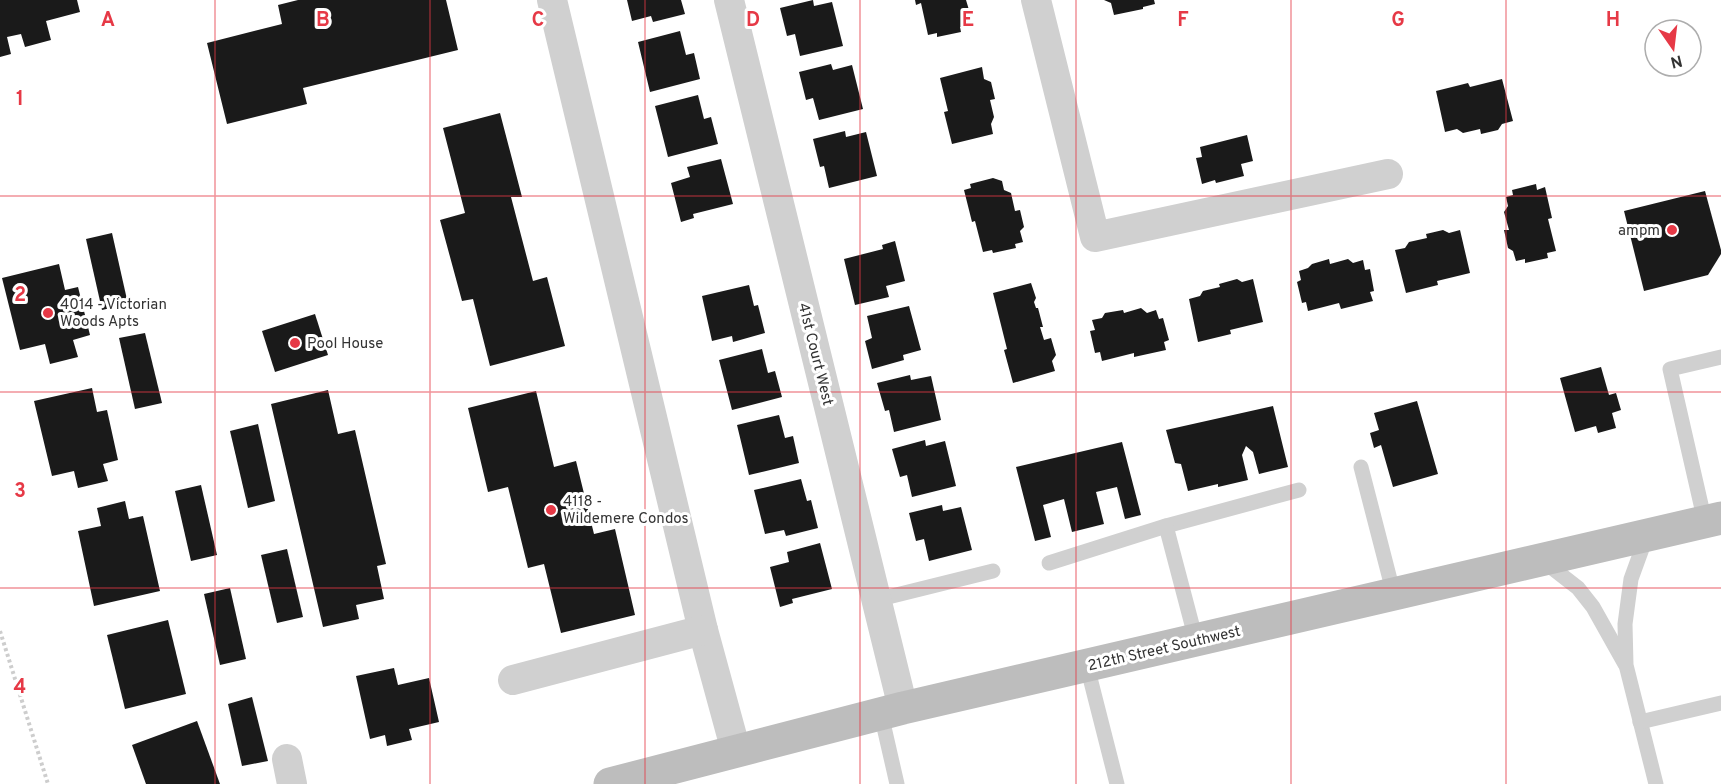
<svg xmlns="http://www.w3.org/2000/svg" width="1721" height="784" font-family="Overpass,sans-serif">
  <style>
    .building { fill: #1a1a1a }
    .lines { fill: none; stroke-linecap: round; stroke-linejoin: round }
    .path { stroke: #cdcdcd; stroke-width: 4; stroke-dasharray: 3 3; stroke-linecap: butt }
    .lane { stroke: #d0d0d0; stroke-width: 15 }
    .street { stroke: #d0d0d0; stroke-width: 30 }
    .secondary { stroke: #bdbdbd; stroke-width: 33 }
    .grid { fill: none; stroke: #e63946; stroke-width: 1.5; stroke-opacity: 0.55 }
    .poi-dot { fill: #e63946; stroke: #fff; stroke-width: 2 }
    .labels { text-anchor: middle; stroke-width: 6; stroke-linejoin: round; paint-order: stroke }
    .poi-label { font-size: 15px; fill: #333; stroke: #fff; text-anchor: start }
    .street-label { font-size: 15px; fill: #333; stroke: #fff }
    .grid-label { font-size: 20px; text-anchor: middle; font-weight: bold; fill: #e63946; stroke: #fff; stroke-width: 6; stroke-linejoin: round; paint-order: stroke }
  </style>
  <rect width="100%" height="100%" fill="#fff"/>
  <g class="building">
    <path d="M0,0h77l3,12 -34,9 5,19 -26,7 -4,-13 -14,3 4,17 -11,3z"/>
    <path d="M298,0h148l12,50 -155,38 4,16 -80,20 -20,-81 75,-19 -4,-19z"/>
    <path d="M627,0h54l4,14 -32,8 -2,-6 -19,5z"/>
    <path d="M813,0l1,6 18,-4 11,44 -43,10 -5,-22 -8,2 -7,-28z"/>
    <path d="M915,0h51l3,10 -4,5 2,10 -7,2 1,5 -24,5v-4l-9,2 -7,-32 -5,2z"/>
    <path d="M1104,0h50l1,4 -12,3v2l-29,6 -3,-12z"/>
    <path d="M680,31l6,24 8,-2 6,26 -50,13 -12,-50z"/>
    <path d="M831,64l2,6 19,-5 11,44 -44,11 -6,-22 -7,2 -7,-28z"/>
    <path d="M982,67l2,12 7,3 4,17 -5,1 4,17 -3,7 2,10 -41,10 -8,-32 4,-1 -8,-33z"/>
    <path d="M1502,79l11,42 -11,3 -4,6 -17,4 -1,-5 -17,4 -6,-4 -12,3 -9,-41 32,-8 2,4z"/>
    <path d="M698,95l6,24 7,-2 7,27 -50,13 -13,-51z"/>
    <path d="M500,113l22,84h-11l22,84 14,-4 18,69 -75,20 -17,-67 -11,2 -22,-81 25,-7 -22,-85z"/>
    <path d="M845,131l1,6 20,-5 11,44 -48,12 -5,-22 -4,1 -7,-28z"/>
    <path d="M1247,135l6,26 -12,3 3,12 -28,7 -1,-3 -13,4 -6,-26 6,-1 -2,-10z"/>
    <path d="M721,159l12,45 -40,10 1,4 -13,4 -10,-39 19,-6 -3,-10z"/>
    <path d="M993,178l9,3 2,9 7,3 4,18 5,-1 4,17 -4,4 3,11 -8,2 1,4 -23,5 -1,-3 -9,2 -8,-31 -3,1 -8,-32 7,-2 -1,-4z"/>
    <path d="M1536,184l1,6 8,-3 7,31 -4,1 8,32 -9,2 1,5 -23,5v-4l-9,2 -3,-10 -5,-3 -4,-18h5l-5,-18 4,-6 -2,-9 7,-2 -1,-5z"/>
    <path d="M1705,191l16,59v4l-13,21 -64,16 -20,-80z"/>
    <path d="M1443,230l6,3 11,-3 10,43 -33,8 1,4 -32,8 -11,-43 10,-2 4,-6 18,-4 -1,-4z"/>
    <path d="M112,233l16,71 -26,6 -16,-71z"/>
    <path d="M895,241l10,40 -19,5 3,11 -34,8 -11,-46 39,-10 -1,-4z"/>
    <path d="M1329,259l1,5 18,-5 5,4 10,-3 2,10 5,-1 4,22 -4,1 3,9 -32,8 -2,-6 -31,8 -2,-9 -4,1 -5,-21 4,-2 -2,-9 9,-3 4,-4z"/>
    <path d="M59,264l6,26 13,-3 12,48 -17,5 5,17 -28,7 -5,-20 -25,6 -18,-72z"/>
    <path d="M1237,279l5,3 11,-3 10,43 -33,8 1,4 -33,8 -9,-43 11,-3 3,-5 17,-4 -1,-3z"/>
    <path d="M1031,283l5,15 -2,4 2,6h2l5,19h-3l4,13 7,-2 5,17 -4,6 3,10 -42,12 -9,-33 3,-1 -14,-56z"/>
    <path d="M749,285l5,21 4,-1 7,28 -32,9 -1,-6 -20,5 -10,-45z"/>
    <path d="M909,306l12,44 -18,5 1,5 -32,9 -7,-28 7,-3 -5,-22z"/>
    <path d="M1141,308l6,5 9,-3 3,9 4,-1 6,22 -5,2 2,8 -32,7v-4l-32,8 -2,-9 -5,1 -5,-22 5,-1 -3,-10 10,-2 3,-5 18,-3 1,3z"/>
    <path d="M315,314l13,41 -53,17 -13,-41z"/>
    <path d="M145,333l17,70 -27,6 -16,-71z"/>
    <path d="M762,349l6,24 7,-2 7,26 -50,13 -13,-50z"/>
    <path d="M1601,367l8,28 7,-2 5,17 -9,3 4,15 -18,5 -2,-7 -21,6 -15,-54z"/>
    <path d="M910,375l1,5 20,-4 10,44 -47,12 -5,-22 -4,1 -8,-28z"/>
    <path d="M92,388l5,24 10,-2 11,50 -15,4 5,17 -30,7 -4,-17 -22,5 -18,-75z"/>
    <path d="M328,390l10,44 17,-4 31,134 -9,2 7,33 -28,6 3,14 -36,8 -52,-223z"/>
    <path d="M536,391l18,76 22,-6 18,73 21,-5 20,86 -74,18 -17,-69 -16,4 -20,-81 -20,5 -20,-84z"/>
    <path d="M1417,401l21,73 -45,13 -12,-42 -7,3 -4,-15 9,-3 -5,-17z"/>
    <path d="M1273,406l15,61 -29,7 -6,-22 -7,-6 -4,9 6,25 -30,7v-3l-30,7 -7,-27 -6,-1 -9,-33z"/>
    <path d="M779,415l6,23 8,-2 6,27 -50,12 -12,-50z"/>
    <path d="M258,424l17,77 -27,7 -18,-77z"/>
    <path d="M925,440l1,6 19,-5 11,45 -44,11 -5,-22 -7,2 -8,-28z"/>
    <path d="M1122,442l19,73 -16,4 -8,-32 -21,5 8,32 -32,8 -8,-33 -21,6 8,32 -16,4 -19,-74z"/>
    <path d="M801,479l6,22 4,-1 7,28 -32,8 -2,-6 -19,4 -11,-44z"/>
    <path d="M201,485l16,70 -26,6 -16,-70z"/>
    <path d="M125,501l4,18 14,-3 17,75 -66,15 -16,-75 23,-5 -4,-18z"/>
    <path d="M942,505l1,6 18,-4 11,43 -43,11 -5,-22 -8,2 -7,-28z"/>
    <path d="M820,543l12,46 -40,10 1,4 -13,4 -10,-40 19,-5 -2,-10z"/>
    <path d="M287,549l16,68 -26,6 -16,-68z"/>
    <path d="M230,588l16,71 -26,6 -16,-71z"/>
    <path d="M168,620l18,74 -61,15 -18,-74z"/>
    <path d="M394,668l4,17 31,-7 10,44 -30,7 3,11 -25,6 -2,-11 -15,4 -14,-63z"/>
    <path d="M252,697l16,64 -26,5 -14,-62z"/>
    <path d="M197,721l23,63h-74l-14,-39z"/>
  </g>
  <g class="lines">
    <path class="path" d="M0,631l48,153"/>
    <g class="lane">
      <path d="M1361,467l33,128"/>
      <path d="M1705,522l-35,-153 51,-12"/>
      <path d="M1166,526l133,-36"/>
      <path d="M1647,535l-16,44 -6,45 1,41 30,119"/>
      <path d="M1542,560l36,28 15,19 32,57"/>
      <path d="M1049,563l117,-37 30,114"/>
      <path d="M876,600l117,-29"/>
      <path d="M1087,666l30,118"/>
      <path d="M881,714l16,70"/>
      <path d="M1640,722l81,-19"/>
    </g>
    <g class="street">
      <path d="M552,0l151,630 33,121"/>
      <path d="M729,0l174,708"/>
      <path d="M1036,0l59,237 293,-63"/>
      <path d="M513,680l190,-50"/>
      <path d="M287,759l5,25"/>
    </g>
    <path class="secondary" d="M610,784l293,-76 818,-190"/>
  </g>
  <path class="grid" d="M215,0v784M430,0v784M645,0v784M860,0v784M1076,0v784M1291,0v784M1506,0v784M0,196h1721M0,392h1721M0,588h1721"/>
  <g class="poi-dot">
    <circle cx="1672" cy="230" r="6"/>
    <circle cx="48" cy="313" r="6"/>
    <circle cx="295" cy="343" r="6"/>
    <circle cx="551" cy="510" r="6"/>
  </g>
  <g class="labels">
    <g class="poi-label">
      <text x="1660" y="235" text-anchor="end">ampm</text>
      <text x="60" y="309">4014 - Victorian<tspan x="60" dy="17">Woods Apts</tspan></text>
      <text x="307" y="348">Pool House</text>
      <text x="563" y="506">4118 -<tspan x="563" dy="17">Wildemere Condos</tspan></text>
    </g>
    <g class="street-label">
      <text transform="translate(816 354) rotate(76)" y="5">41st Court West</text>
      <text transform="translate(1164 648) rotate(-13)" y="5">212th Street Southwest</text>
    </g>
  </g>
  <g class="grid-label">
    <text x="108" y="26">A</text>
    <text x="323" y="26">B</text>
    <text x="538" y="26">C</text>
    <text x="753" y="26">D</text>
    <text x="968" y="26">E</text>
    <text x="1183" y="26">F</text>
    <text x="1398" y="26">G</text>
    <text x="1613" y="26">H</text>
    <text x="20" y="105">1</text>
    <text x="20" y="301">2</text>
    <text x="20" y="497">3</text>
    <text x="20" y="693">4</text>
  </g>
  <g transform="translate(1673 48) rotate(166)"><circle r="28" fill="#ffffff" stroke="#adadad" stroke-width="1.5"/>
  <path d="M0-4.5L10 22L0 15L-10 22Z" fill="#e63946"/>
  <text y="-9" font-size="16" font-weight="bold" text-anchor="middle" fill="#333333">N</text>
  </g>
</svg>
